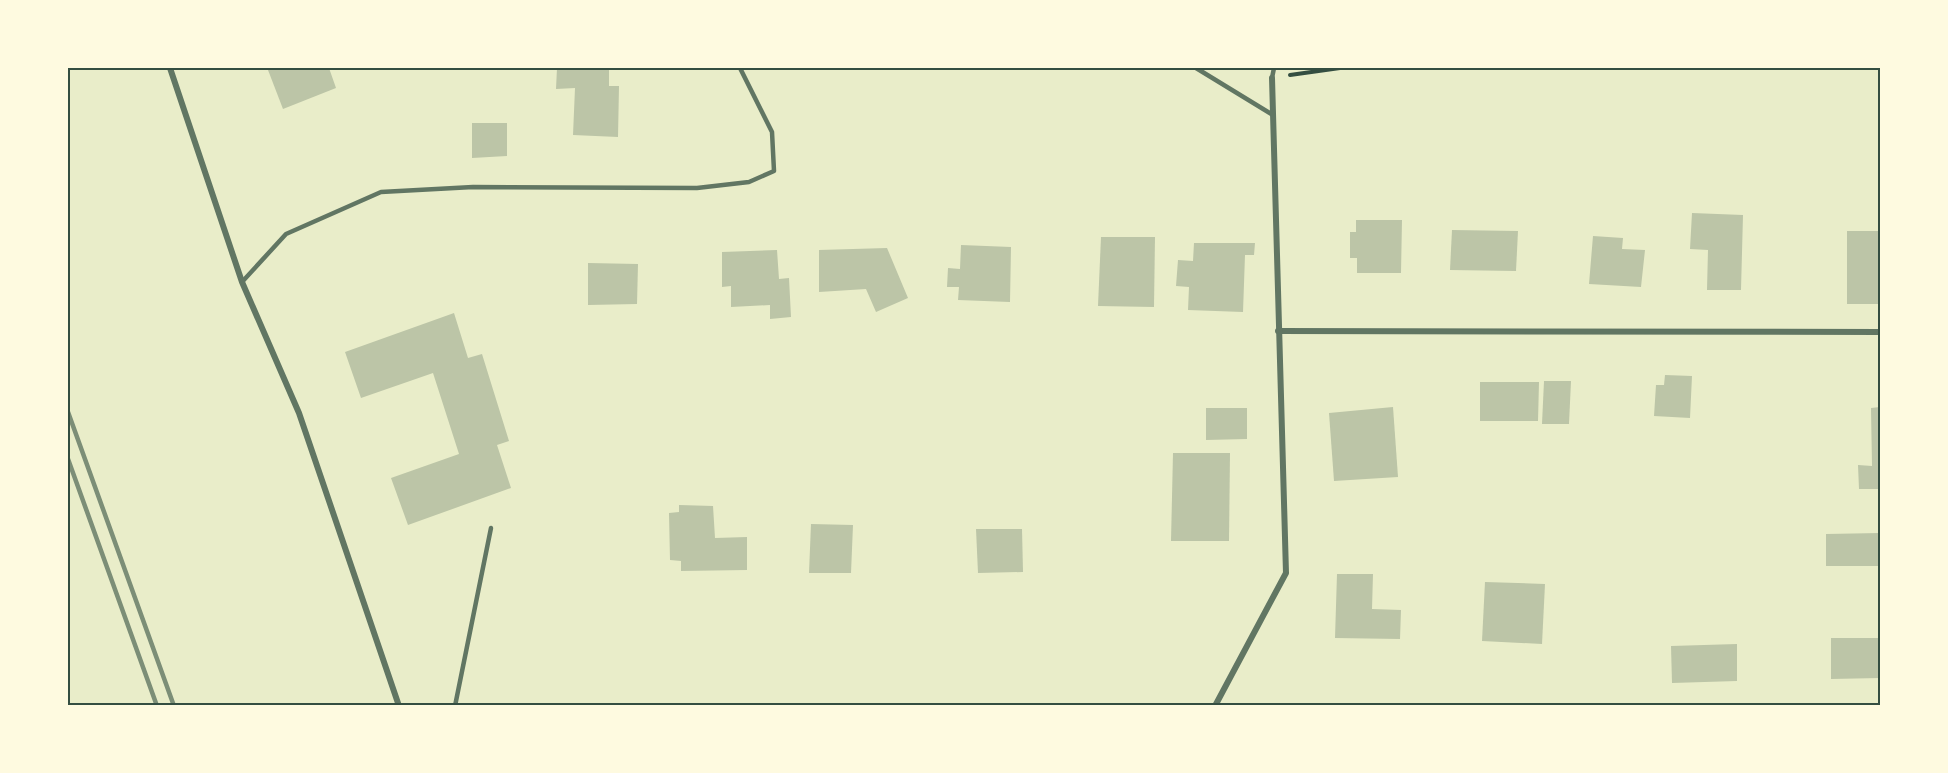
<svg xmlns="http://www.w3.org/2000/svg" width="1948" height="773" font-family="'DM Sans',sans-serif">
  <style>
    .building { fill: #bcc5a7 }
    .lines { fill: none; stroke-linecap: round; stroke-linejoin: round }
    .path { stroke: #344e41; stroke-width: 4 }
    .service { stroke: #617663; stroke-width: 4.5 }
    .minor { stroke: #617663; stroke-width: 6 }
    .rail { stroke: #7c8e77; stroke-width: 4.5 }
    .neatline { fill: none; stroke: #344e41; stroke-width: 2 }
  </style>
  <rect width="100%" height="100%" fill="#e9edc9"/>
  <g class="building">
    <path d="M274,68h55l7,20 -53,21 -15,-39z"/>
    <path d="M557,68h52v18h10l-1,51 -45,-2 2,-47 -19,1z"/>
    <path d="M472,123h35v33l-35,2z"/>
    <path d="M1692,213l51,2 -2,75h-34l1,-40 -18,-1z"/>
    <path d="M1356,220h46l-1,53h-44v-15h-7v-26h6z"/>
    <path d="M1452,230l66,1 -2,40 -66,-1z"/>
    <rect x="1847" y="231" width="33" height="73"/>
    <path d="M1593,236l30,2 -1,11 23,1 -4,37 -52,-3z"/>
    <path d="M1101,237h54l-1,70 -56,-1z"/>
    <path d="M1194,243h61l-1,12h-9l-2,57 -55,-2 1,-23 -13,-1 2,-26 15,1z"/>
    <path d="M961,245l50,2 -1,55 -52,-2 1,-13h-12l1,-19 12,1z"/>
    <path d="M887,248l21,50 -32,14 -10,-23 -47,3v-42z"/>
    <path d="M777,250l2,29 10,-1 2,39 -21,2v-14l-39,2v-21l-9,1v-35z"/>
    <path d="M588,263l50,1 -1,40 -49,1z"/>
    <path d="M454,313l14,45 14,-4 27,87 -12,4 14,43 -103,37 -17,-47 68,-24 -26,-81 -72,25 -16,-46z"/>
    <path d="M1665,375l27,1 -2,42 -36,-2 2,-31h8z"/>
    <path d="M1544,381h27l-2,43h-27z"/>
    <path d="M1480,382h59l-1,39h-58z"/>
    <path d="M1393,407l5,70 -64,4 -5,-68z"/>
    <path d="M1880,407v82h-21l-1,-24 14,1 -1,-58z"/>
    <path d="M1206,408h41v31l-41,1z"/>
    <path d="M1173,453h57l-1,88h-58z"/>
    <path d="M679,505l34,1 2,32 32,-1v33l-66,1v-10l-11,-1 -1,-47 10,-1z"/>
    <path d="M811,524l42,1 -2,48h-42z"/>
    <path d="M976,529h46l1,43 -45,1z"/>
    <path d="M1880,533v33h-54v-32z"/>
    <path d="M1337,574h36l-1,35 29,1 -1,29 -65,-1z"/>
    <path d="M1485,582l60,2 -3,60 -60,-3z"/>
    <path d="M1831,638h49v40l-49,1z"/>
    <path d="M1737,644v37l-65,2 -1,-37z"/>
  </g>
  <g class="lines">
    <path class="path" d="M1290,75l50,-7"/>
    <g class="service">
      <path d="M1196,68l77,47"/>
      <path d="M1272,78l2,-10"/>
      <path d="M242,282l44,-48 95,-42 92,-5 224,1 52,-6 25,-11 -2,-39 -32,-64"/>
      <path d="M455,706l36,-178"/>
    </g>
    <g class="minor">
      <path d="M170,68l72,214 57,131 100,293"/>
      <path d="M1278,331l602,1"/>
      <path d="M1215,706l71,-133 -14,-495"/>
    </g>
    <g class="rail">
      <path d="M68,412l106,294"/>
      <path d="M68,459l89,247"/>
    </g>
  </g>
  <rect width="1948" height="773" fill="none" stroke="#fefae0" stroke-width="138"/>
  <rect x="69" y="69" width="1810" height="635" class="neatline"/>
</svg>
